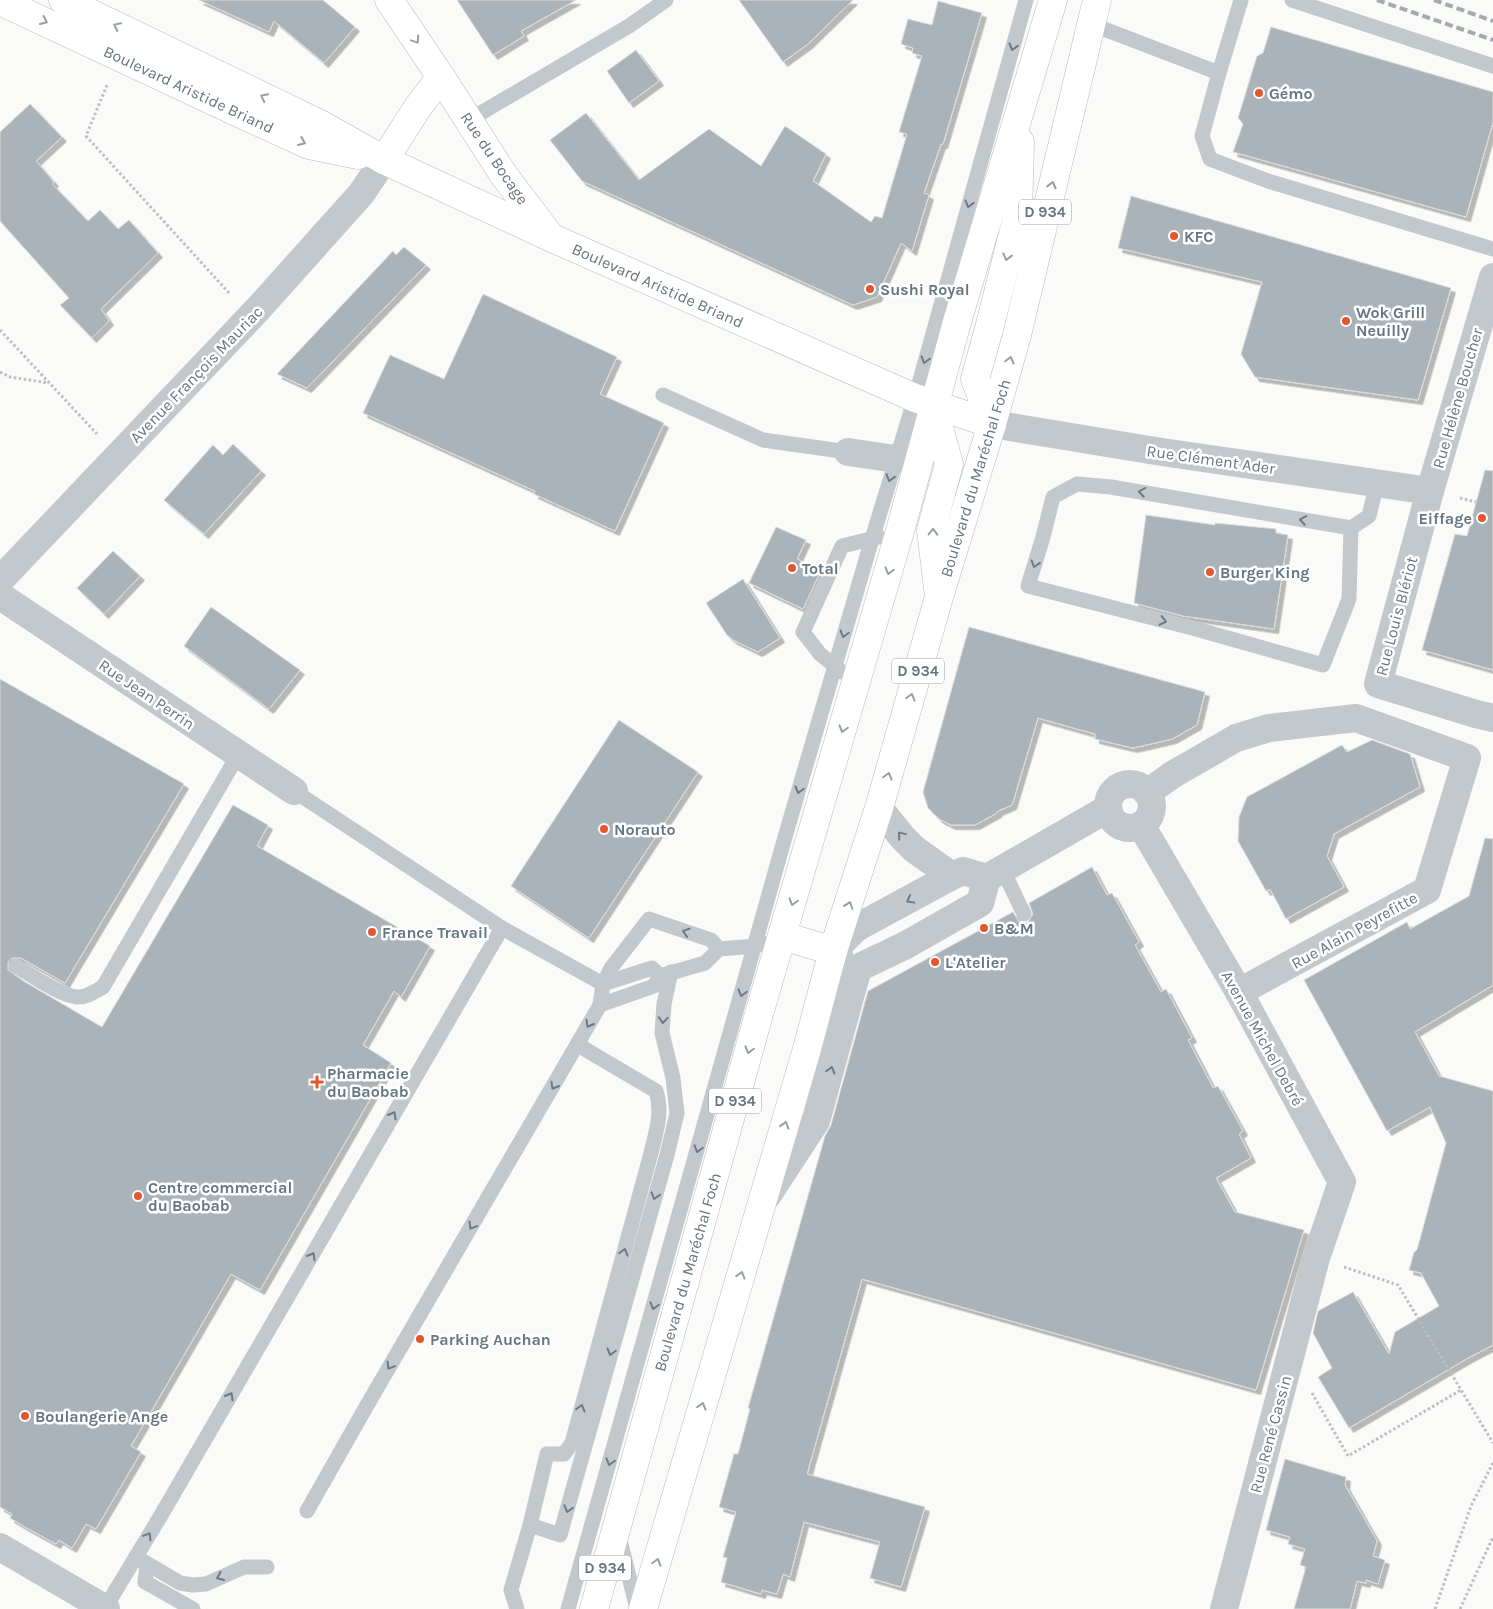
<svg xmlns="http://www.w3.org/2000/svg" width="1493" height="1609" font-family="Karla,sans-serif">
  <style>
    .building { fill: #aab3b9; stroke: #dcdcda; filter: url(#shadow) }
    .lines { fill: none; stroke-linecap: round; stroke-linejoin: round }
    .secondary-casing { stroke: #b3babf; stroke-width: 29 }
    .primary-casing { stroke: #b5babe; stroke-width: 29 }
    .path { stroke: #bbbfc2; stroke-width: 3; stroke-dasharray: 2.5 2.5; stroke-linecap: butt }
    .lane { stroke: #c3c8cc; stroke-width: 15 }
    .street { stroke: #c3c8cc; stroke-width: 28 }
    .secondary { stroke: #fff; stroke-width: 28 }
    .primary { stroke: #fff; stroke-width: 28 }
    .rail { stroke: #a2aab0; stroke-width: 4; stroke-dasharray: 8 4; stroke-linecap: butt }
    .oneway { stroke: #939fa8 }
    .oneway2 { stroke: #6a7a87 }
    .poi-dot { fill: #e4572e; stroke: #fff; stroke-width: 2 }
    .labels { text-anchor: middle; stroke-width: 5; stroke-linejoin: round; paint-order: stroke }
    .shield { fill: #fff; stroke: #939fa8; stroke-width: 1 }
    .shield-label { font-size: 15px; font-weight: bold; fill: #657683 }
    .street-label { font-size: 16px; fill: #657683; stroke: #fff }
    .poi-label { font-size: 16px; font-weight: bold; fill: #657683; stroke: #fff; text-anchor: start }
  </style>
  <defs>
    <filter id="shadow"><feDropShadow dx="4.5" dy="4.5" stdDeviation="0" flood-color="#0004"/></filter>
  </defs>
  <rect width="100%" height="100%" fill="#fafaf8"/>
  <g class="building">
    <path d="M199,0h124l32,27 -31,36 -50,-42 -5,11z"/>
    <path d="M457,0h119l-55,31 3,5 -31,19z"/>
    <path d="M739,0h114l-45,44 -25,18z"/>
    <path d="M938,1l44,12 -39,131h-2l-17,49 5,2 -17,56 -11,-8 -24,54 -24,8 -271,-124 -32,-41 36,-27 53,67 70,-51 52,37 24,-40 41,28 -13,27 58,41 4,-6 7,2 25,-84 -8,-2 23,-76 -10,-3 1,-5 -12,-4 7,-25 24,6z"/>
    <path d="M1271,27l222,65v30l-27,95 -233,-65 10,-28 -5,-6 19,-62 6,-3z"/>
    <path d="M636,50l23,31 -30,22 -22,-32z"/>
    <path d="M30,104l32,33 -26,24 18,21 -2,2 36,37 12,-11 18,19 11,-9 29,33 -57,56 8,12 -17,17 -32,-33 9,-7 -69,-77v-89z"/>
    <path d="M1131,196l320,92 -33,112 -163,-23 -14,-23 21,-72 -144,-34z"/>
    <path d="M404,247l22,18 -119,123 -30,-14 116,-123 3,4z"/>
    <path d="M483,294l134,63 -17,37 64,29 -49,108 -81,-37 1,-3 -172,-78 27,-58 54,24z"/>
    <path d="M233,444l28,27 -57,63 -40,-34 49,-55 10,10z"/>
    <path d="M1485,470l8,1v199l-71,-20 33,-116 12,2z"/>
    <path d="M1146,515l69,10v-2l61,6v4l12,2 -14,94 -91,-13 -49,-13z"/>
    <path d="M776,527l30,13 -9,19 24,11 -18,39 -54,-26z"/>
    <path d="M113,551l27,25 -36,38 -27,-26z"/>
    <path d="M743,579l37,59 -22,14 -25,-12 -6,-5 -21,-32z"/>
    <path d="M211,607l89,63 -31,39 -85,-63z"/>
    <path d="M969,627l236,65 -8,33 -25,14 -39,9 -38,-9v-5l-57,-16 -26,87 -14,6 -1,2 -22,12h-24l-12,-6 -11,-11 -5,-16z"/>
    <path d="M0,679l184,105 -119,199 -44,-25h-9l-4,4v8l17,12 77,45 131,-222 35,20 -11,21 173,100 -29,51 -7,-6 -31,54 28,18 -131,227 -29,-16 -100,172 10,6 -45,77 -10,-5 -14,24 -13,-8 -3,4 -31,-17 -15,-9 2,-4 -12,-7z"/>
    <path d="M619,720l79,52 -109,166 -78,-52z"/>
    <path d="M1372,740l38,14 10,33 -86,47 -7,22 17,31 -58,32 -16,-30 -4,2 -28,-50 1,-24 8,-20 95,-52 5,7z"/>
    <path d="M1485,838l8,1v146l-78,47 24,44 54,15v254l-25,13 -119,70 -31,-51 14,-9 -19,-35 5,-22 35,-19 36,62 6,-22 44,-26 -18,-33 -12,-3 5,-18 3,-2 29,-107 -16,-36 -43,24 -83,-151 103,-58 3,7 59,-33z"/>
    <path d="M1092,867l15,28 5,-2 27,49 -4,3 26,47 5,-3 26,49 -4,2 25,48 5,-2 25,45 -4,3 12,24 -35,20 19,34 69,18 -48,160 -394,-111 -55,195 118,33 -24,80 -31,-9 10,-36 -76,-20 -14,55 -7,-3 -6,20 -15,-4 -1,4 -40,-12 6,-24 -4,-1 13,-45 -17,-5 15,-53h4l12,-45 -2,-1 77,-272 6,-11 37,-134 145,-79 6,10 5,1 4,-1 5,-8 -4,-11z"/>
    <path d="M1285,1459l61,18 -1,8 32,56 -4,15 12,4 -7,24 -12,-4v3l-9,-2 -7,28h-56l12,-42 -6,-2 5,-16 -17,-5 2,-7 -24,-7z"/>
  </g>
  <g class="lines">
    <defs>
      <g id="secondary">
        <path d="M63,0l257,124 64,36 168,78 363,160 77,26"/>
        <path d="M0,1l239,112 70,32 49,10"/>
        <path d="M441,77l62,97 46,61"/>
        <path d="M384,160l34,-53 23,-30 -52,-77"/>
      </g>
      <g id="primary">
        <path d="M933,406l16,58 -18,66 7,58"/>
        <path d="M992,424l-17,-45 14,-50 29,-115 2,-72"/>
        <path d="M783,936l50,15"/>
        <path d="M594,1609l165,-595 141,-483 57,-209 96,-322"/>
        <path d="M643,1609l164,-560 26,-98 46,-143 60,-211 53,-173 25,-89 80,-335"/>
      </g>
    </defs>
    <use href="#secondary" class="secondary-casing"/>
    <use href="#primary" class="primary-casing"/>
    <g class="path">
      <path d="M107,85l-21,51 144,158"/>
      <path d="M0,330l97,104"/>
      <path d="M0,372l10,5 39,6"/>
      <path d="M1460,498l16,4"/>
      <path d="M1344,1267l54,18 95,158"/>
      <path d="M1312,1393l36,63 113,-66"/>
      <path d="M1435,1609l36,-103 22,-43"/>
      <path d="M1460,1609l33,-72"/>
    </g>
    <g class="lane">
      <path d="M1292,0l201,66"/>
      <path d="M1091,24l128,49 22,-73"/>
      <path d="M1219,73l-17,63 8,23 58,22 225,68"/>
      <path d="M469,120l160,-94 37,-26"/>
      <path d="M663,395l100,45 85,12"/>
      <path d="M1351,528l-2,71 -26,66 -127,-36 -168,-43 15,-49 10,-40 24,-13 34,3 240,41 18,-12 8,-33"/>
      <path d="M842,672l-22,-18 -17,-22 39,-86 37,-9"/>
      <path d="M294,791l208,137 101,56 49,-16 8,8"/>
      <path d="M1002,868l22,46"/>
      <path d="M16,966c15,9 45,30 61,31 9,1 18,-6 26,-10l135,-232"/>
      <path d="M600,1005l54,-19 6,-10 45,-13 14,-14 37,-3 7,-3"/>
      <path d="M307,1511l59,-104 234,-402 3,-21 8,-16 38,-49 62,21 8,9"/>
      <path d="M530,1525l17,-71h17l8,-11 79,-290c5,-21 12,-41 5,-62l-68,-40 -10,-7"/>
      <path d="M619,1536l18,73"/>
      <path d="M136,1557l44,26 13,2 13,-1 38,-17h23"/>
      <path d="M147,1564l-2,18 48,27"/>
      <path d="M105,1608l55,-91 342,-589"/>
      <path d="M517,1609l-6,-19 19,-65 30,10 107,-380 10,-42 -4,-35 -11,-45 2,-29 7,-32"/>
      <path d="M568,1609l217,-772 87,-298 43,-141 111,-398"/>
    </g>
    <g class="street">
      <path d="M1493,277l-63,214 -52,193 98,30 17,4"/>
      <path d="M992,424l170,28 268,39"/>
      <path d="M848,452l48,7h23"/>
      <path d="M0,580l258,-271 103,-115 23,-34"/>
      <path d="M0,596l294,195"/>
      <circle cx="1130" cy="806" r="22"/>
      <path d="M1147,793l25,-18 64,-37 33,-10 87,-10 111,40 -40,132 -188,102"/>
      <path d="M879,808l24,30 11,11 38,27"/>
      <path d="M1141,825l98,167 103,190 -26,76 -92,351"/>
      <path d="M839,955l-6,-4 23,-23 96,-52 11,-5 24,7"/>
      <path d="M858,968l48,-23 74,-42 7,-25 120,-69"/>
      <path d="M767,1196l49,-75 42,-153"/>
      <path d="M0,1547l106,62"/>
    </g>
    <use href="#secondary" class="secondary"/>
    <use href="#primary" class="primary"/>
    <g class="rail">
      <path d="M1377,0l116,40"/>
      <path d="M1434,0l59,21"/>
    </g>
  </g>
  <defs><path id="oneway-chevron" d="M-2-3.5L2.5 0L-2 3.5" fill="none" stroke-width="1.6" stroke-linecap="round" stroke-linejoin="round" transform="scale(1.25)"/></defs>
  <g class="oneway">
    <use href="#oneway-chevron" transform="translate(44 21) rotate(25)"/>
    <use href="#oneway-chevron" transform="translate(117 26) rotate(-154)"/>
    <use href="#oneway-chevron" transform="translate(416 40) rotate(56)"/>
    <use href="#oneway-chevron" transform="translate(264 97) rotate(-154)"/>
    <use href="#oneway-chevron" transform="translate(302 142) rotate(23)"/>
    <use href="#oneway-chevron" transform="translate(1052 185) rotate(-76)"/>
    <use href="#oneway-chevron" transform="translate(1007 257) rotate(104)"/>
    <use href="#oneway-chevron" transform="translate(1010 360) rotate(-75)"/>
    <use href="#oneway-chevron" transform="translate(933 532) rotate(-88)"/>
    <use href="#oneway-chevron" transform="translate(889 571) rotate(106)"/>
    <use href="#oneway-chevron" transform="translate(911 697) rotate(-74)"/>
    <use href="#oneway-chevron" transform="translate(843 729) rotate(106)"/>
    <use href="#oneway-chevron" transform="translate(888 776) rotate(-74)"/>
    <use href="#oneway-chevron" transform="translate(793 902) rotate(106)"/>
    <use href="#oneway-chevron" transform="translate(849 905) rotate(-71)"/>
    <use href="#oneway-chevron" transform="translate(749 1050) rotate(106)"/>
    <use href="#oneway-chevron" transform="translate(785 1125) rotate(-73)"/>
    <use href="#oneway-chevron" transform="translate(741 1275) rotate(-74)"/>
    <use href="#oneway-chevron" transform="translate(702 1406) rotate(-74)"/>
    <use href="#oneway-chevron" transform="translate(657 1562) rotate(-74)"/>
  </g>
  <g class="oneway2">
    <use href="#oneway-chevron" transform="translate(1013 47) rotate(105)"/>
    <use href="#oneway-chevron" transform="translate(969 204) rotate(106)"/>
    <use href="#oneway-chevron" transform="translate(925 360) rotate(106)"/>
    <use href="#oneway-chevron" transform="translate(890 478) rotate(107)"/>
    <use href="#oneway-chevron" transform="translate(1142 492) rotate(-170)"/>
    <use href="#oneway-chevron" transform="translate(1303 520) rotate(-170)"/>
    <use href="#oneway-chevron" transform="translate(1035 564) rotate(107)"/>
    <use href="#oneway-chevron" transform="translate(1163 621) rotate(14)"/>
    <use href="#oneway-chevron" transform="translate(844 634) rotate(106)"/>
    <use href="#oneway-chevron" transform="translate(799 790) rotate(106)"/>
    <use href="#oneway-chevron" transform="translate(901 835) rotate(-130)"/>
    <use href="#oneway-chevron" transform="translate(910 900) rotate(151)"/>
    <use href="#oneway-chevron" transform="translate(686 932) rotate(-162)"/>
    <use href="#oneway-chevron" transform="translate(742 993) rotate(106)"/>
    <use href="#oneway-chevron" transform="translate(663 1020) rotate(94)"/>
    <use href="#oneway-chevron" transform="translate(589 1024) rotate(120)"/>
    <use href="#oneway-chevron" transform="translate(831 1070) rotate(-74)"/>
    <use href="#oneway-chevron" transform="translate(554 1086) rotate(120)"/>
    <use href="#oneway-chevron" transform="translate(393 1115) rotate(-60)"/>
    <use href="#oneway-chevron" transform="translate(698 1149) rotate(106)"/>
    <use href="#oneway-chevron" transform="translate(655 1196) rotate(107)"/>
    <use href="#oneway-chevron" transform="translate(472 1226) rotate(121)"/>
    <use href="#oneway-chevron" transform="translate(624 1252) rotate(-75)"/>
    <use href="#oneway-chevron" transform="translate(312 1256) rotate(-60)"/>
    <use href="#oneway-chevron" transform="translate(654 1306) rotate(106)"/>
    <use href="#oneway-chevron" transform="translate(611 1352) rotate(106)"/>
    <use href="#oneway-chevron" transform="translate(390 1366) rotate(121)"/>
    <use href="#oneway-chevron" transform="translate(230 1396) rotate(-60)"/>
    <use href="#oneway-chevron" transform="translate(581 1408) rotate(-75)"/>
    <use href="#oneway-chevron" transform="translate(610 1462) rotate(106)"/>
    <use href="#oneway-chevron" transform="translate(568 1509) rotate(106)"/>
    <use href="#oneway-chevron" transform="translate(148 1536) rotate(-59)"/>
    <use href="#oneway-chevron" transform="translate(220 1577) rotate(156)"/>
  </g>
  <g class="poi-dot">
    <circle cx="1259" cy="93" r="5"/>
    <circle cx="1174" cy="236" r="5"/>
    <circle cx="870" cy="289" r="5"/>
    <circle cx="1346" cy="321" r="5"/>
    <circle cx="1482" cy="518" r="5"/>
    <circle cx="792" cy="568" r="5"/>
    <circle cx="1210" cy="572" r="5"/>
    <circle cx="604" cy="829" r="5"/>
    <circle cx="984" cy="928" r="5"/>
    <circle cx="372" cy="932" r="5"/>
    <circle cx="935" cy="962" r="5"/>
    <path d="M314.5 1074.5h5v5h5v5h-5v5h-5v-5h-5v-5h5z"/>
    <circle cx="138" cy="1196" r="5"/>
    <circle cx="420" cy="1339" r="5"/>
    <circle cx="25" cy="1416" r="5"/>
  </g>
  <g class="labels">
    <g class="shield">
      <rect x="1019" y="199.5" width="52" height="25" rx="4"/>
      <rect x="892" y="658.5" width="52" height="25" rx="4"/>
      <rect x="709" y="1088.5" width="52" height="25" rx="4"/>
      <rect x="579" y="1555.5" width="52" height="25" rx="4"/>
    </g>
    <g class="shield-label">
      <text x="1045" y="217">D 934</text>
      <text x="918" y="676">D 934</text>
      <text x="735" y="1106">D 934</text>
      <text x="605" y="1573">D 934</text>
    </g>
    <g class="street-label">
      <text transform="translate(189 89) rotate(25)" y="6">Boulevard Aristide Briand</text>
      <text transform="translate(495 158) rotate(56)" y="6">Rue du Bocage</text>
      <text transform="translate(658 285) rotate(24)" y="6">Boulevard Aristide Briand</text>
      <text transform="translate(196 374) rotate(-46)" y="6">Avenue François Mauriac</text>
      <text transform="translate(1457 398) rotate(-74)" y="6">Rue Hélène Boucher</text>
      <text transform="translate(1211 459) rotate(8)" y="6">Rue Clément Ader</text>
      <text transform="translate(975 478) rotate(-73)" y="6">Boulevard du Maréchal Foch</text>
      <text transform="translate(1396 616) rotate(-75)" y="6">Rue Louis Blériot</text>
      <text transform="translate(147 694) rotate(34)" y="6">Rue Jean Perrin</text>
      <text transform="translate(1354 930) rotate(-29)" y="6">Rue Alain Peyrefitte</text>
      <text transform="translate(1263 1038) rotate(61)" y="6">Avenue Michel Debré</text>
      <text transform="translate(687 1272) rotate(-74)" y="6">Boulevard du Maréchal Foch</text>
      <text transform="translate(1270 1434) rotate(-75)" y="6">Rue René Cassin</text>
    </g>
    <g class="poi-label">
      <text x="1269" y="99">Gémo</text>
      <text x="1184" y="242">KFC</text>
      <text x="880" y="295">Sushi Royal</text>
      <text x="1356" y="318">Wok Grill<tspan x="1356" dy="18">Neuilly</tspan></text>
      <text x="1472" y="524" text-anchor="end">Eiffage</text>
      <text x="802" y="574">Total</text>
      <text x="1220" y="578">Burger King</text>
      <text x="614" y="835">Norauto</text>
      <text x="994" y="934">B&amp;M</text>
      <text x="382" y="938">France Travail</text>
      <text x="945" y="968">L'Atelier</text>
      <text x="327" y="1079">Pharmacie<tspan x="327" dy="18">du Baobab</tspan></text>
      <text x="148" y="1193">Centre commercial<tspan x="148" dy="18">du Baobab</tspan></text>
      <text x="430" y="1345">Parking Auchan</text>
      <text x="35" y="1422">Boulangerie Ange</text>
    </g>
  </g>
</svg>
